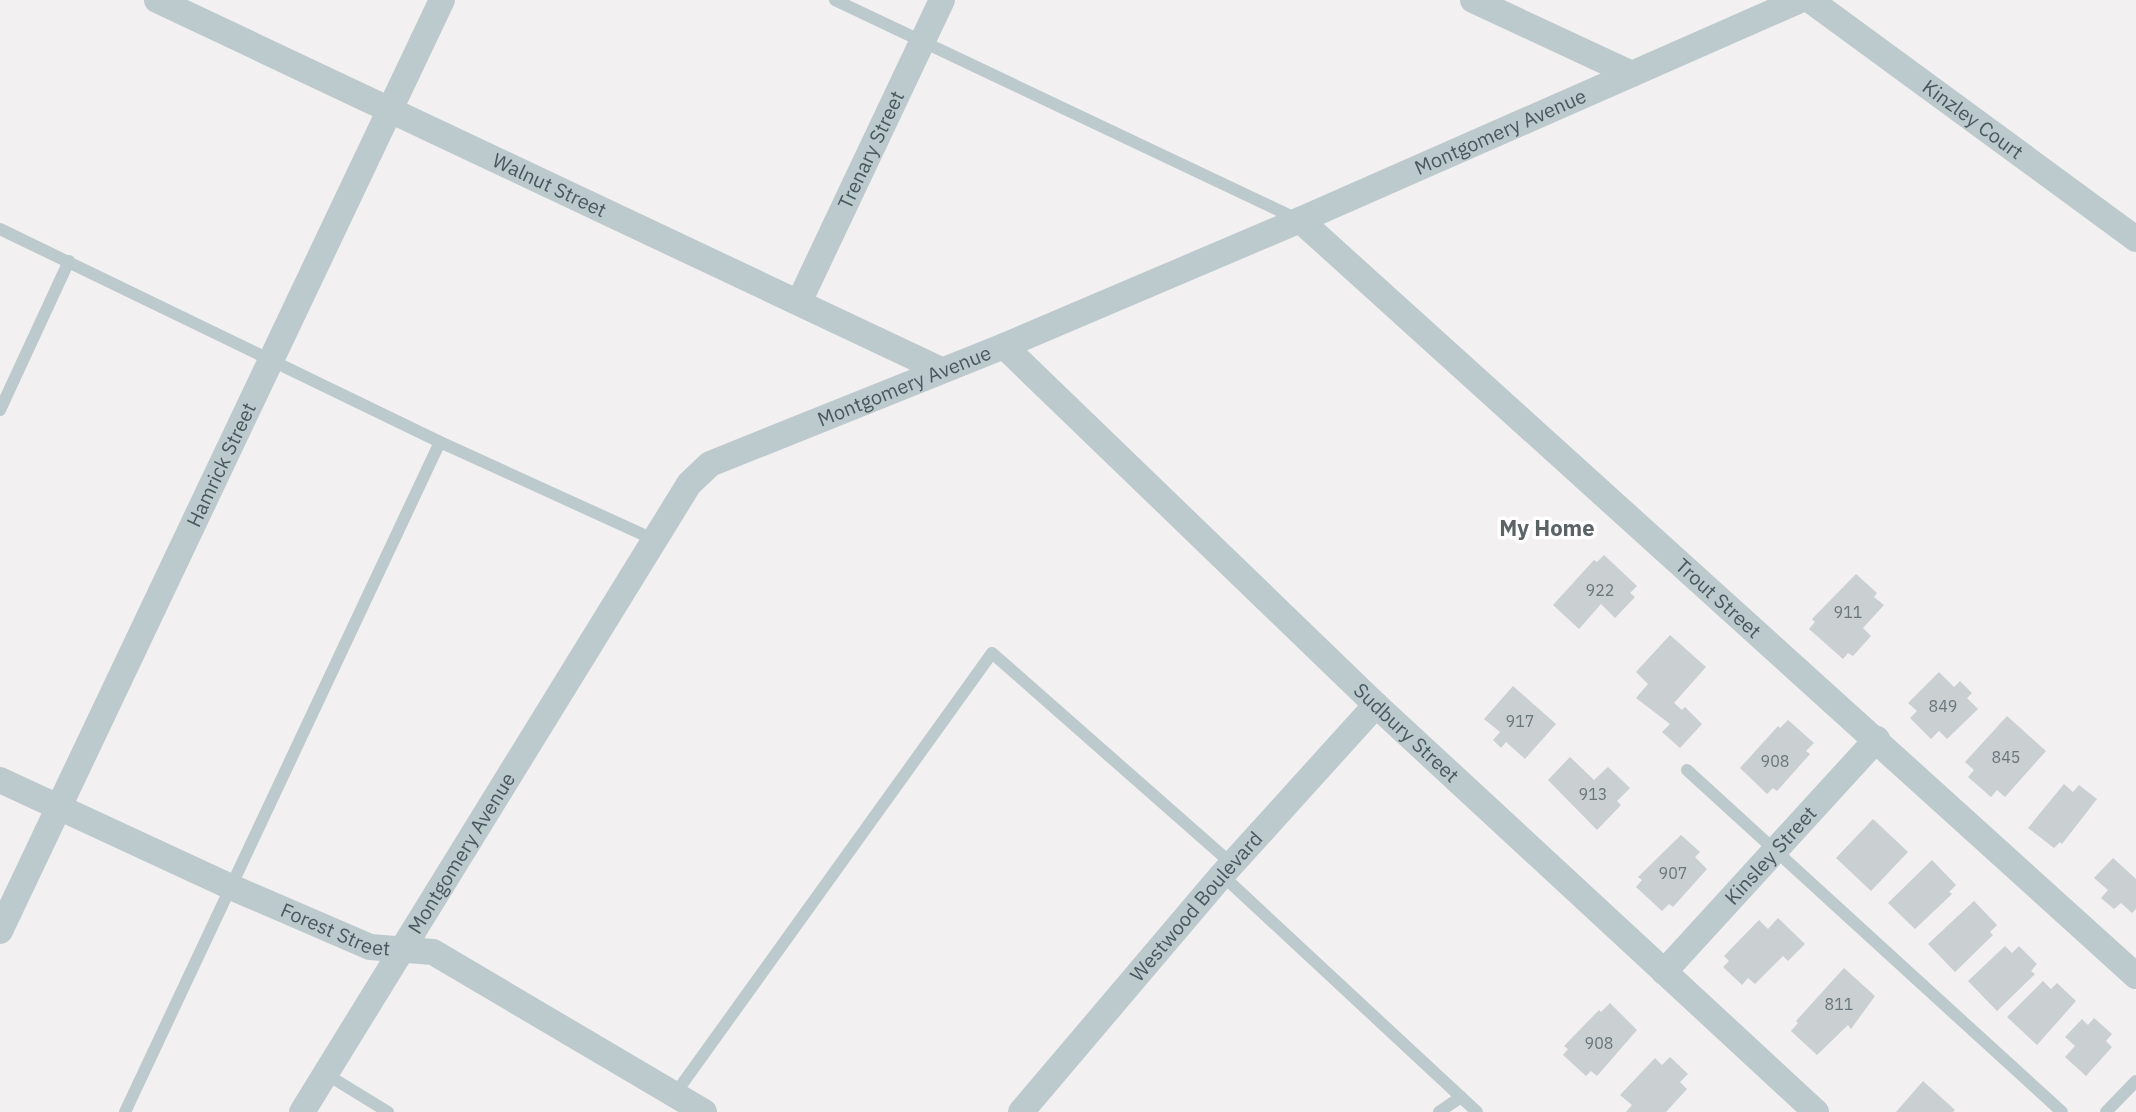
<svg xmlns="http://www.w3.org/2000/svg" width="2136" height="1112" font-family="'IBM Plex Sans',sans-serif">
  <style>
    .building { fill: #cacfd2 }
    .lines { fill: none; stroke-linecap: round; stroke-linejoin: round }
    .service { stroke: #bcc9cd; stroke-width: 12 }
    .minor { stroke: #bcc9cd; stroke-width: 26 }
    .labels { text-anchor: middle; stroke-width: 7; stroke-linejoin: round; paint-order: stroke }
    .number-label { font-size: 16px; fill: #68767b }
    .street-label { font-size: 20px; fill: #48595e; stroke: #fff }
    .neighbourhood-label { font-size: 22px; font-weight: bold; fill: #5c6365; stroke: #fff }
  </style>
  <rect width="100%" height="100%" fill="#f2f0f1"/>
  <g class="building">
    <path d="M1604,555l33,31 -7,7 5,4 -20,21 -14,-14 -22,25 -26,-24 41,-45 3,2z"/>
    <path d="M1856,574l21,19 -3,4 10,8 -21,23 8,8 -18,20 -5,-3 -5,6 -34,-30 6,-7 -3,-3z"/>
    <path d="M1670,635l36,32 -32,36 8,7 3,-3 17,17 -22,24 -18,-16 8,-8 -34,-26 12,-14 -12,-12z"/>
    <path d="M1939,672l15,15 6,-6 12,12 -5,5 11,11 -31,30 -8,-8 -8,8 -21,-21 7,-7 -9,-8z"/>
    <path d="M1513,686l43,38 -31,35 -19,-17 -5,6 -8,-8 7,-8 -16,-13z"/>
    <path d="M2007,716l39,35 -41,46 -8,-7 -6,7 -23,-20 6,-7 -9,-8z"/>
    <path d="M1788,720l26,23 -8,8 4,3 -33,37 -4,-3 -6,6 -27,-26 38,-42 2,2z"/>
    <path d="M1570,757l24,23 14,-13 22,21 -13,13 4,4 -24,25 -49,-50z"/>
    <path d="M2064,784l9,8 6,-7 18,14 -35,45 -2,-2 -6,6 -26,-20z"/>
    <path d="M1873,819l35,33 -37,39 -35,-33z"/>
    <path d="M1681,835l19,17 -5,5 12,12 -34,38 -4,-3 -7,7 -26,-24 6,-7 -4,-3z"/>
    <path d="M2113,858l23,21v30l-4,4 -11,-10 -7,6 -13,-11 7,-8 -14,-12z"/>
    <path d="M1932,860l24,25 -7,7 3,2 -37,35 -27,-26z"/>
    <path d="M1974,901l23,24 -7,7 3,3 -38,37 -27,-28z"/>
    <path d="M1778,918l27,26 -17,17 -5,-5 -28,28 -7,-6 -6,7 -19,-18 6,-6 -5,-5 35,-36 9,9z"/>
    <path d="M2005,946l7,7 7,-7 18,18 -6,7 4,3 -38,37 -29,-30z"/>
    <path d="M1844,968l31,28 -24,33 -3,-4 -31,30 -26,-24 7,-8 -2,-2z"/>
    <path d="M2043,981l8,8 6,-6 19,18 -39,44 -30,-28z"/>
    <path d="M1610,1003l27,27 -40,46 -6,-5 -5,5 -23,-21 5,-6 -4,-3 35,-36 2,2z"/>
    <path d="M2094,1018l18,16 -6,7 6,6 -26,29 -21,-19 10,-11 -10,-9 17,-18 6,6z"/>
    <path d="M1670,1057l18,17 -8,8 7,7 -21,23h-40l6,-7 -12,-10 35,-37 7,7z"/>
    <path d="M1923,1081l32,29 -2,2h-57z"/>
  </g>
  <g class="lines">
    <g class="service">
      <path d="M835,0l462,219"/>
      <path d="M0,229l440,213 215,98"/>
      <path d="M0,410l69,-149"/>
      <path d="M1687,770l375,342"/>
      <path d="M1222,875l255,237"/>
      <path d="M326,1074l62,38"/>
      <path d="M675,1094l317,-441 240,211"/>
      <path d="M125,1112l315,-670"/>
      <path d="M1439,1112l22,-15"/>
      <path d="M2106,1112l30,-31"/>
    </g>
    <g class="minor">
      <path id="s1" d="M157,0l784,370"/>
      <path d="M1473,0l159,74"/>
      <path id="s2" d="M1810,0l326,239"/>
      <path id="s3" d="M1300,220l836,756"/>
      <path id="s4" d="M800,300l142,-300"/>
      <path id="s5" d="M1004,346l372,359 440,407"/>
      <path id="s6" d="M0,780l231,107 139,60 63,5 271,160"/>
      <path id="s7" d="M0,931l442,-931"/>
      <path id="s8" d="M1664,972l213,-233"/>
      <path id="s9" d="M302,1112l387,-628 21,-20 294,-118 296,-126 500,-220"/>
      <path id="s10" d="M1021,1112l201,-237 154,-170"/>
    </g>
  </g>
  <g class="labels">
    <g class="number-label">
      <text x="1600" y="596">922</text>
      <text x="1848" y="618">911</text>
      <text x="1943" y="712">849</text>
      <text x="1520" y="727">917</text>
      <text x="2006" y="763">845</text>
      <text x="1775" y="767">908</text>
      <text x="1593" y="800">913</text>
      <text x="1673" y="879">907</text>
      <text x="1839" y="1010">811</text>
      <text x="1599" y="1049">908</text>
    </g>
    <g class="street-label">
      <text dy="7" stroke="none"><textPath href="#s2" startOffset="202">Kinzley Court</textPath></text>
      <text dy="7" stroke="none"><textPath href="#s9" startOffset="1624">Montgomery Avenue</textPath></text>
      <text dy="7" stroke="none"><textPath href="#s4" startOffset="166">Trenary Street</textPath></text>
      <text dy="7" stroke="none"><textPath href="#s1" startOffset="434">Walnut Street</textPath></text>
      <text dy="7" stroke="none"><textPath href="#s9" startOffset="976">Montgomery Avenue</textPath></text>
      <text dy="7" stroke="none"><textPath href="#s7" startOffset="516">Hamrick Street</textPath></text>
      <text dy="7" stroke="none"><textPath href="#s3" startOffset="564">Trout Street</textPath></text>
      <text dy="7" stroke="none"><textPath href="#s5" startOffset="558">Sudbury Street</textPath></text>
      <text dy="7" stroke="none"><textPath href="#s9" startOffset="304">Montgomery Avenue</textPath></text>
      <text dy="7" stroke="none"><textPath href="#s8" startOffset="158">Kinsley Street</textPath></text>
      <text dy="7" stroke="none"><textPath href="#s10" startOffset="270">Westwood Boulevard</textPath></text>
      <text dy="7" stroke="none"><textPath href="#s6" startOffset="368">Forest Street</textPath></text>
    </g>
    <g class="neighbourhood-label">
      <text x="1547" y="536">My Home</text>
    </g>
  </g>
</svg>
